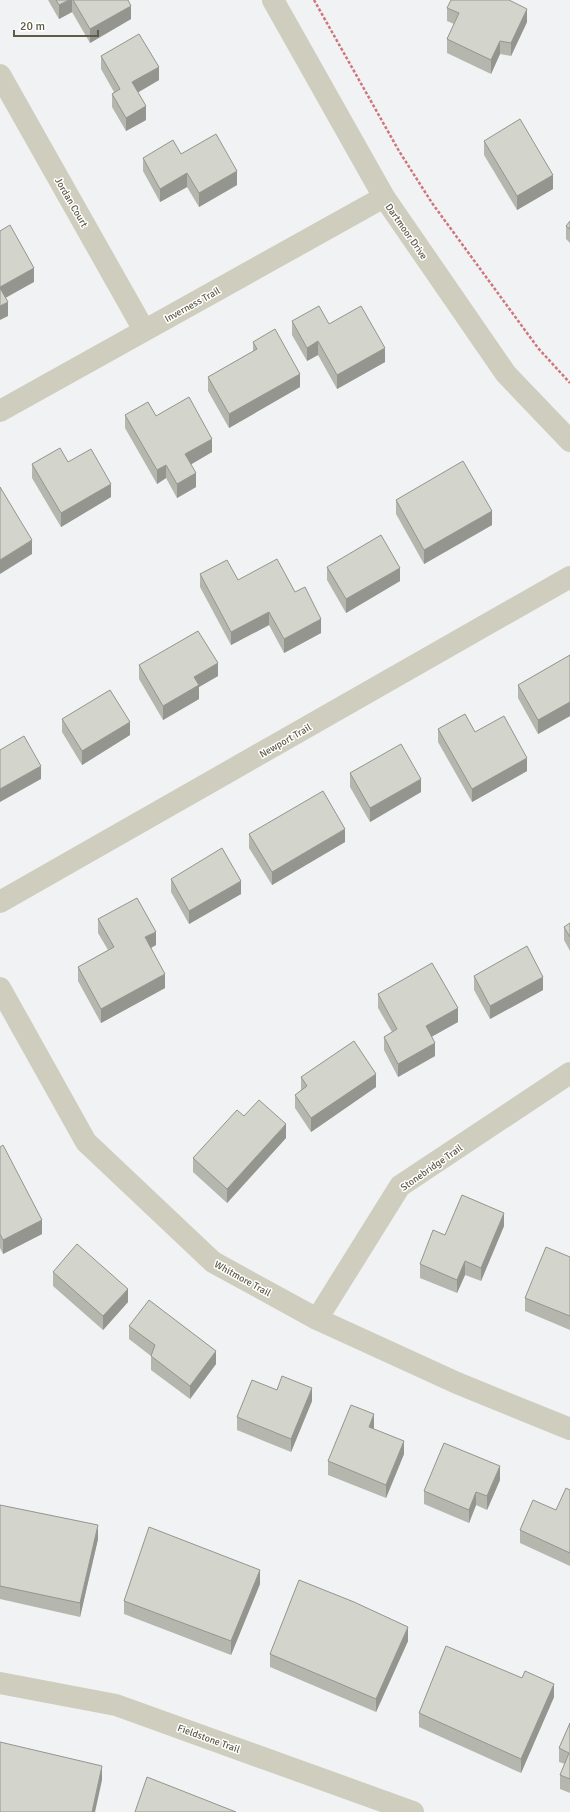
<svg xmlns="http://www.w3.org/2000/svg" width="570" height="1812" font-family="Signika,sans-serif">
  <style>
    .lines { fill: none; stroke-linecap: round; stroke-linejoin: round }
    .path { stroke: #cf757b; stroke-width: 2.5; stroke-dasharray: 3 2; stroke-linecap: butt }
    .minor { stroke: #cfcdbe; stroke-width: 22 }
    .tertiary { stroke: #cfcdbe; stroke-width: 22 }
    .wall { fill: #b5b7af }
    .shaded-wall { fill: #94958f }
    .building { fill: #d3d5cc; stroke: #94958f }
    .labels { text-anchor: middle; stroke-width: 3; stroke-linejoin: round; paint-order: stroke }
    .street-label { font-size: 10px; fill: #5e5c47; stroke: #fff }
  </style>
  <rect width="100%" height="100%" fill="#f0f2f3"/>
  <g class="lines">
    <path class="path" d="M314,0l85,151 33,52 106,145 32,35"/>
    <g class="minor">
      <path d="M0,75l144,255"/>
      <path d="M0,411l384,-214"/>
      <path d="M0,902l570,-325"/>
      <path d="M0,988l86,154 127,120 104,57 140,64 113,46"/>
      <path d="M317,1319l83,-133 170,-113"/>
      <path d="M0,1683l116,22 297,107"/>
    </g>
    <path class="tertiary" d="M273,0l111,197 122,177 64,67"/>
  </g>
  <g class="wall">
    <path d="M48,0h80l3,19 -41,24 -18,-31 -13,7z"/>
    <path d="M447,8l80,14 -16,34 -11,-2 -9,20 -44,-21v-14l7,-15 -7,-3z"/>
    <path d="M101,56l58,24 -21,12 8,28 -20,11 -14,-24v-13l2,-2 -13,-23z"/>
    <path d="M484,141l69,48 -36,21 -33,-55z"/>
    <path d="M181,154l56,31 -38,22 -12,-20 -27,15 -17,-31v-13z"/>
    <path d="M570,221v22l-4,-4v-13z"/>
    <path d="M292,321l37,3 56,38 -48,27 -19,-34 -11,6 -15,-26z"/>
    <path d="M253,342l47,45 -71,41 -21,-37v-14l45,-26z"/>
    <path d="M125,415l31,1 56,36 -21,12 5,23 -19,11 -11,-20 -9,6 -32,-56z"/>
    <path d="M68,462l43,35 -50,30 -29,-49v-14z"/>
    <path d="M396,500l96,25 -68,39 -28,-50z"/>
    <path d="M327,567l73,14 -54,32 -19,-33z"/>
    <path d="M200,574l38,6 57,12 26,41 -37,20 -15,-28 -38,20 -31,-58z"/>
    <path d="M570,655v61l-32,18 -20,-36v-13z"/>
    <path d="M139,665l79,11 -19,11v12l-36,21 -24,-41z"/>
    <path d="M62,719l68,16 -48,30 -20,-33z"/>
    <path d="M438,729l37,3 52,39 -55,31 -34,-60z"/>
    <path d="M350,773l71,19 -51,30 -20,-35z"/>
    <path d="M249,834l96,8 -73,43 -23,-37z"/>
    <path d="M171,879l70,15 -52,30 -18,-32z"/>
    <path d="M98,919l58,26 -5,3 14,40 -64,35 -23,-42v-14l30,-17 -10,-17z"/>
    <path d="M570,923v28l-6,-11v-13z"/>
    <path d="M474,976l69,14 -53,29 -16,-29z"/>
    <path d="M378,994l80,28 -26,14 3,20 -37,21 -14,-27v-13l8,-5 -14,-24z"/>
    <path d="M301,1077l75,10 -65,45 -16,-24v-13l6,-5z"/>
    <path d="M244,1116l42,22 -59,65 -34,-31v-14z"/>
    <path d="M0,1147l42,87 -39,20 -3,-6z"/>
    <path d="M504,1226l-23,55 -16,-6 -8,18 -37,-15v-14l25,-29z"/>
    <path d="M570,1257v73l-45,-19v-13z"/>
    <path d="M53,1272l75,30 -25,28 -50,-44z"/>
    <path d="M129,1326l87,38 -26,35 -39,-29v-14l-22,-17z"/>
    <path d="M277,1390l35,11 -21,51 -54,-22v-13z"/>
    <path d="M374,1428l-1,1 31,25 -18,44 -58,-23v-14z"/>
    <path d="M500,1480l-13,30 -11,-5 -7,18 -45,-19v-13z"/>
    <path d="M570,1490v76l-50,-23v-13l36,-20z"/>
    <path d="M0,1505l98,34 -18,78 -80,-18z"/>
    <path d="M260,1584l-29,71 -107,-41v-13z"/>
    <path d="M408,1641l-32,71 -106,-45v-13z"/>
    <path d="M554,1697l-33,76 -102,-46v-14z"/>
    <path d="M570,1723v70l-10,-4v-14l5,-11 -6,-2v-14z"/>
  </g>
  <g class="shaded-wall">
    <path d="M69,0h3v12l-13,7v-14z"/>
    <path d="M131,6v13l-41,24v-14z"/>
    <path d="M527,9v13l-16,34v-13z"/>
    <path d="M500,41v13l-9,20v-14z"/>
    <path d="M159,67v13l-27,16v-14z"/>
    <path d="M146,106v14l-20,11v-13z"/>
    <path d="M237,171v14l-38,22v-14z"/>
    <path d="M187,173v14l-27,15v-13z"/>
    <path d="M553,175v14l-36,21v-14z"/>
    <path d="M34,268v14l-34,19v-14z"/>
    <path d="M8,302v14l-8,4v-14z"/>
    <path d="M318,341v14l-11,6v-13z"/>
    <path d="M385,348v14l-48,27v-14z"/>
    <path d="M300,374v13l-71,41v-14z"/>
    <path d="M212,439v13l-27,16v-14z"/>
    <path d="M166,465v13l-9,6v-14z"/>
    <path d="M196,473v14l-19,11v-14z"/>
    <path d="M111,484v13l-50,30v-14z"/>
    <path d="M492,511v14l-68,39v-14z"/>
    <path d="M32,540v14l-32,20v-14z"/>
    <path d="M400,568v13l-54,32v-14z"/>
    <path d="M269,612v13l-38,20v-13z"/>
    <path d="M321,619v14l-37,20v-14z"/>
    <path d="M218,663v13l-19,11v12l-36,21v-14l31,-29z"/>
    <path d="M570,702v14l-32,18v-14z"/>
    <path d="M130,722v13l-48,30v-14z"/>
    <path d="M527,758v13l-55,31v-13z"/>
    <path d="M41,766v13l-41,23v-13z"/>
    <path d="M421,779v13l-51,30v-14z"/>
    <path d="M345,829v13l-73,43v-13z"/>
    <path d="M241,881v13l-52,30v-13z"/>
    <path d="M156,932v13l-11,6v-14z"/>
    <path d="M165,974v14l-64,35v-14z"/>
    <path d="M543,977v13l-53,29v-13z"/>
    <path d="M458,1008v14l-32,18v-14z"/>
    <path d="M435,1043v13l-37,21v-13z"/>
    <path d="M376,1074v13l-65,45v-14z"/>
    <path d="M286,1124v14l-59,65v-14z"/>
    <path d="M504,1213v13l-23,55v-13z"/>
    <path d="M42,1220v14l-39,20v-14z"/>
    <path d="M465,1261v14l-8,18v-13z"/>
    <path d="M128,1289v13l-25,28v-14z"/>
    <path d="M216,1351v13l-26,35v-13z"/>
    <path d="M312,1388v13l-21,51v-13z"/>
    <path d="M374,1414v14l-5,12v-13z"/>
    <path d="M404,1441v13l-18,44v-13z"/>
    <path d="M500,1466v14l-13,30v-14z"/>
    <path d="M476,1492v13l-7,18v-13z"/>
    <path d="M98,1525v14l-18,78v-14z"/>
    <path d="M260,1570v14l-29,71v-14z"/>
    <path d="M408,1627v14l-32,71v-13z"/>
    <path d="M554,1684v13l-33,76v-14z"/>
    <path d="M102,1766v14l-7,32h-3z"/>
  </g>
  <g class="building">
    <path d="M56,0h13l-10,5z"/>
    <path d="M73,0h55l3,6 -41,23z"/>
    <path d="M451,0h58l18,9 -16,34 -11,-2 -9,19 -44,-21 12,-26 -12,-5z"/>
    <path d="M139,34l20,33 -27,15 14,24 -20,12 -14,-24 8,-5 -19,-33z"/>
    <path d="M520,119l33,56 -36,21 -33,-55z"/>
    <path d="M216,134l21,37 -38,22 -12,-20 -27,16 -17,-31 30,-18 8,14z"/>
    <path d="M570,221v8l-4,-3z"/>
    <path d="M10,225l24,43 -34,19v-56z"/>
    <path d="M0,288l8,14 -8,4z"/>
    <path d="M319,306l10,18 32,-18 24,42 -48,27 -19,-34 -11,7 -15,-27z"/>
    <path d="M275,329l25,45 -71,40 -21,-37 49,-28 -4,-7z"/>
    <path d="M189,397l23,42 -27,15 11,19 -19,11 -11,-19 -9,5 -32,-55 23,-13 8,14z"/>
    <path d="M60,448l8,14 23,-13 20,35 -50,29 -29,-49z"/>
    <path d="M463,461l29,50 -68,39 -28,-50z"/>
    <path d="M0,487l32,53 -32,20z"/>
    <path d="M381,535l19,33 -54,31 -19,-32z"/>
    <path d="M277,559l18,33 10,-5 16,32 -37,20 -15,-27 -38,20 -31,-58 27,-14 11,20z"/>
    <path d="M198,631l20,32 -24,14 5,8 -36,21 -24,-41z"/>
    <path d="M570,655v47l-32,18 -20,-35z"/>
    <path d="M110,690l20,32 -48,29 -20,-32z"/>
    <path d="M465,714l10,18 29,-16 23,42 -55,31 -34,-60z"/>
    <path d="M24,736l17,30 -41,23v-39z"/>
    <path d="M401,744l20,35 -51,29 -20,-35z"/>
    <path d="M323,791l22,38 -73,43 -23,-38z"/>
    <path d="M222,848l19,33 -52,30 -18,-32z"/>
    <path d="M137,898l19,34 -11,5 20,37 -64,35 -23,-42 36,-20 -16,-28z"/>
    <path d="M570,923v14l-6,-10z"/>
    <path d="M527,946l16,31 -53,29 -16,-30z"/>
    <path d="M432,963l26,45 -32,18 9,17 -37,21 -14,-27 13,-8 -19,-35z"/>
    <path d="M354,1041l22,33 -65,44 -16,-23 12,-9 -6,-9z"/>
    <path d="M259,1100l27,24 -59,65 -34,-31 44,-48 7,6z"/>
    <path d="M3,1145l39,75 -39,20 -3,-6v-87z"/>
    <path d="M462,1195l42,18 -23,55 -16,-7 -8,19 -37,-16 13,-34 12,5z"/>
    <path d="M77,1244l51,45 -25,27 -50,-44z"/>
    <path d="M546,1247l24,10v59l-45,-18z"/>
    <path d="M149,1300l67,51 -26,35 -39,-30 4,-11 -26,-19z"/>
    <path d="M282,1376l30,12 -21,51 -54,-22 15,-37 25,10z"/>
    <path d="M351,1405l23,9 -5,13 35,14 -18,44 -58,-24z"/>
    <path d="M444,1443l56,23 -13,30 -11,-4 -7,18 -45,-19z"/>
    <path d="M566,1488l4,2v63l-50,-23 13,-30 23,10z"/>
    <path d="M0,1505l98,20 -18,78 -80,-17z"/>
    <path d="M149,1527l111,43 -29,71 -107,-40z"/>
    <path d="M299,1580l55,22 54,25 -32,72 -106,-45z"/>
    <path d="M446,1646l76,32 3,-7 29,13 -33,75 -102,-46z"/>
    <path d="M570,1723v56l-10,-4 9,-22 -10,-5z"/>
    <path d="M0,1742l102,24 -10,46h-92z"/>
    <path d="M147,1777l89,35h-101z"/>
  </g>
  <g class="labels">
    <g class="street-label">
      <text transform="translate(72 202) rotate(60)" y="4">Jordan Court</text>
      <text transform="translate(407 231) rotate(55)" y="4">Dartmoor Drive</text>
      <text transform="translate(192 304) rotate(-29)" y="4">Inverness Trail</text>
      <text transform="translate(285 740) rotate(-30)" y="4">Newport Trail</text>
      <text transform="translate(431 1167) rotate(-35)" y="4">Stonebridge Trail</text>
      <text transform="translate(243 1278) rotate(29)" y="4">Whitmore Trail</text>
      <text transform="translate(209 1738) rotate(20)" y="4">Fieldstone Trail</text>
    </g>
  </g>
  <path d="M14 30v6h84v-6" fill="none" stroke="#5e5c47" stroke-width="2"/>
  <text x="20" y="30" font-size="12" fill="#5e5c47" stroke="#ffffff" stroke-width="3" paint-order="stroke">20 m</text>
</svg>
